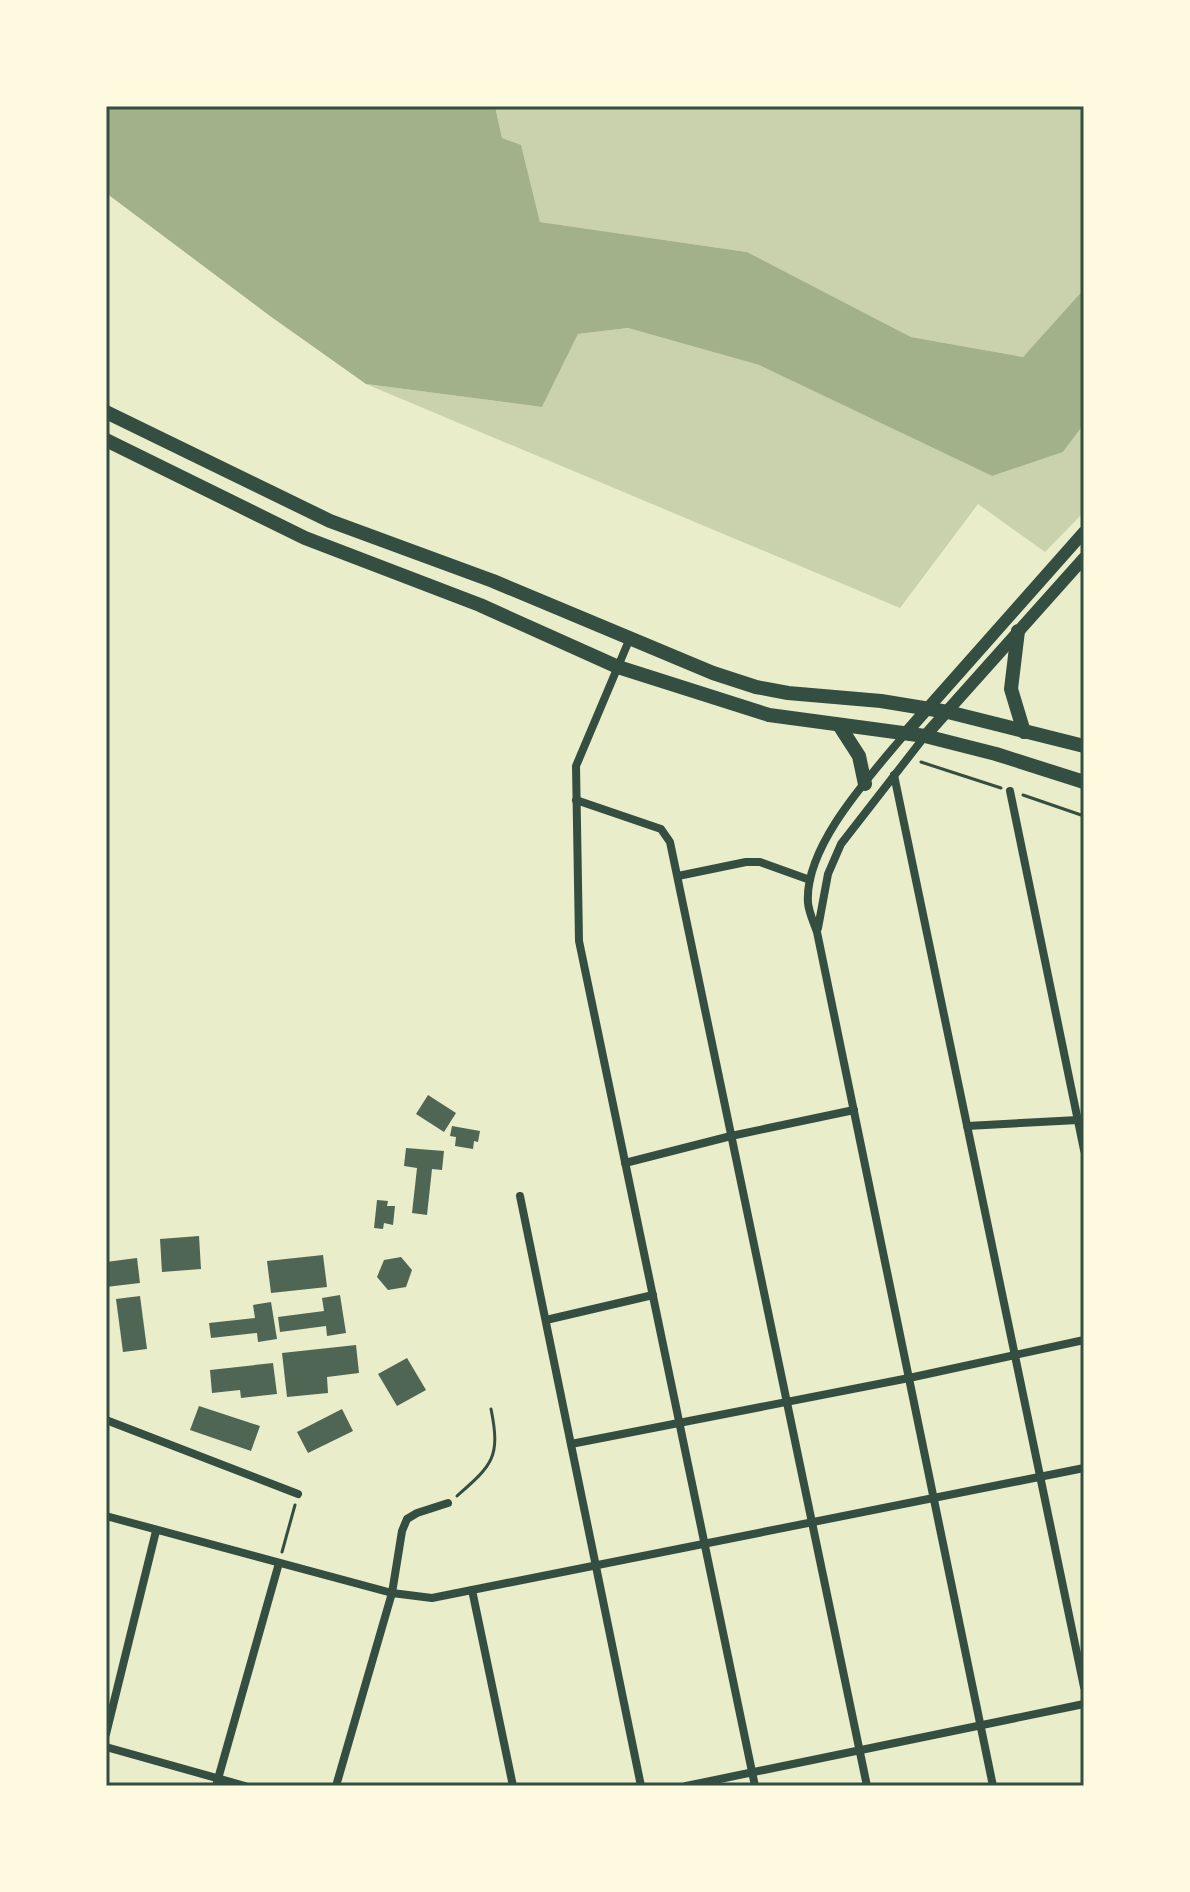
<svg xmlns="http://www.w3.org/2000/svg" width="1190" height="1892" font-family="'PT Sans',sans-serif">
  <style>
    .green { fill: #cad2ad }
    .water { fill: #a3b18a }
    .building { fill: #4f6655 }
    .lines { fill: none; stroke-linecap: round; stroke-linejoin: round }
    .path { stroke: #344e41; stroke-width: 3 }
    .minor { stroke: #344e41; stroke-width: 8 }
    .tertiary { stroke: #344e41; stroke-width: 12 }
    .secondary { stroke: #344e41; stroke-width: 14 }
    .neatline { fill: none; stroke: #344e41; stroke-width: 3 }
  </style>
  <rect width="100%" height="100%" fill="#e9edc9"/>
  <g class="green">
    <path d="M495,106h589v183l-61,68 -112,-20 -164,-85 -207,-30 -19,-76 -19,-8z"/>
    <path d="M628,328l131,37 233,111 71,-24 21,-28v88l-39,40 -67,-48 -78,104 -534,-224 176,23 36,-73z"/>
  </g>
  <path class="water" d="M106,106h389l7,32 19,7 19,77 207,30 164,85 112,20 61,-68v135l-21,28 -71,24 -233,-111 -131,-37 -50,6 -36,73 -176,-23 -96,-68 -164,-123z"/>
  <g class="building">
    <path d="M428,1095l28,18 -12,19 -28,-18z"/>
    <path d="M452,1126l28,5 -2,11 -4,-1 -1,8 -18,-3 1,-9 -6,-1z"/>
    <path d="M406,1148l38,3 -2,19 -10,-1 -5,46 -15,-2 5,-45 -13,-2z"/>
    <path d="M377,1200l11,1 -1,5h8l-2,19 -9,-2 -1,6 -9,-1z"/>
    <path d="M199,1236l2,33 -39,3 -2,-33z"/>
    <path d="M323,1255l4,32 -56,6 -4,-32z"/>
    <path d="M401,1257l11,13 -6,17 -18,3 -11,-13 7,-17z"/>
    <path d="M137,1258l3,25 -34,4v-25z"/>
    <path d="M340,1295l6,38 -19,3 -1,-10 -46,6 -2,-15 46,-6 -2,-13z"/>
    <path d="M140,1296l7,53 -24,3 -7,-53z"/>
    <path d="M271,1302l6,37 -19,3 -1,-9 -46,5 -2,-15 46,-5 -2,-13z"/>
    <path d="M356,1345l3,28 -32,4 1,16 -41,4 -5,-44z"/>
    <path d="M407,1358l19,32 -29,16 -19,-32z"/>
    <path d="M273,1363l4,31 -36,4 -1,-8 -28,3 -2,-23z"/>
    <path d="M199,1406l61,20 -9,25 -61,-21z"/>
    <path d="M342,1409l11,22 -45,22 -11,-21z"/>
  </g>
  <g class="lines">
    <g class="path">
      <path d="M921,762l80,26"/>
      <path d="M1023,795l61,21"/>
      <path d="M457,1496c35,-31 44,-38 34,-87"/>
      <path d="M282,1552l13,-47"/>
    </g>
    <g class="minor">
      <path d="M630,638l-54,128 3,175 176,845"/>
      <path d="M905,734c-34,41 -101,112 -97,169 1,10 6,20 9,29l176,854"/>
      <path d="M894,775l190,912"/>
      <path d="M1010,791l74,359"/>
      <path d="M576,800l85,29 9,13 197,944"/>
      <path d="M678,876l68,-14h14l50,18"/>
      <path d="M818,928l10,-54 13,-30 84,-108"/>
      <path d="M967,1126l111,-6"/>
      <path d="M625,1163l106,-27 123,-26"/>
      <path d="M520,1196l121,590"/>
      <path d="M546,1320l107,-25"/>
      <path d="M106,1420l192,74"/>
      <path d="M571,1444l338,-66 175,-38"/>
      <path d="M106,1516l286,77 40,5 652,-130"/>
      <path d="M472,1590l41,196"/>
      <path d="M106,1734l50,-203"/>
      <path d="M106,1747l139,39"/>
      <path d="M216,1786l63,-223"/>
      <path d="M336,1786l56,-193 10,-62 5,-12 10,-6 31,-10"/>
      <path d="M686,1786l398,-82"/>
    </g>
    <g class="tertiary">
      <path d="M905,734l179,-202"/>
      <path d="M925,736l159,-178"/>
    </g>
    <g class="secondary">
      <path d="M106,412l224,109 163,60 220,92 43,14 32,6 93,8 67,11 136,34"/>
      <path d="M106,440l199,98 175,67 138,62 151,48 156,21 71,18 88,28"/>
      <path d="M1018,631l-7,58 13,43"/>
      <path d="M839,725l20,31 6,28"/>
    </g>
  </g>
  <rect width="1190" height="1892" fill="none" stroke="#fefae0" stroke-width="216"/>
  <rect x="108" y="108" width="974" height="1676" class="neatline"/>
</svg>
